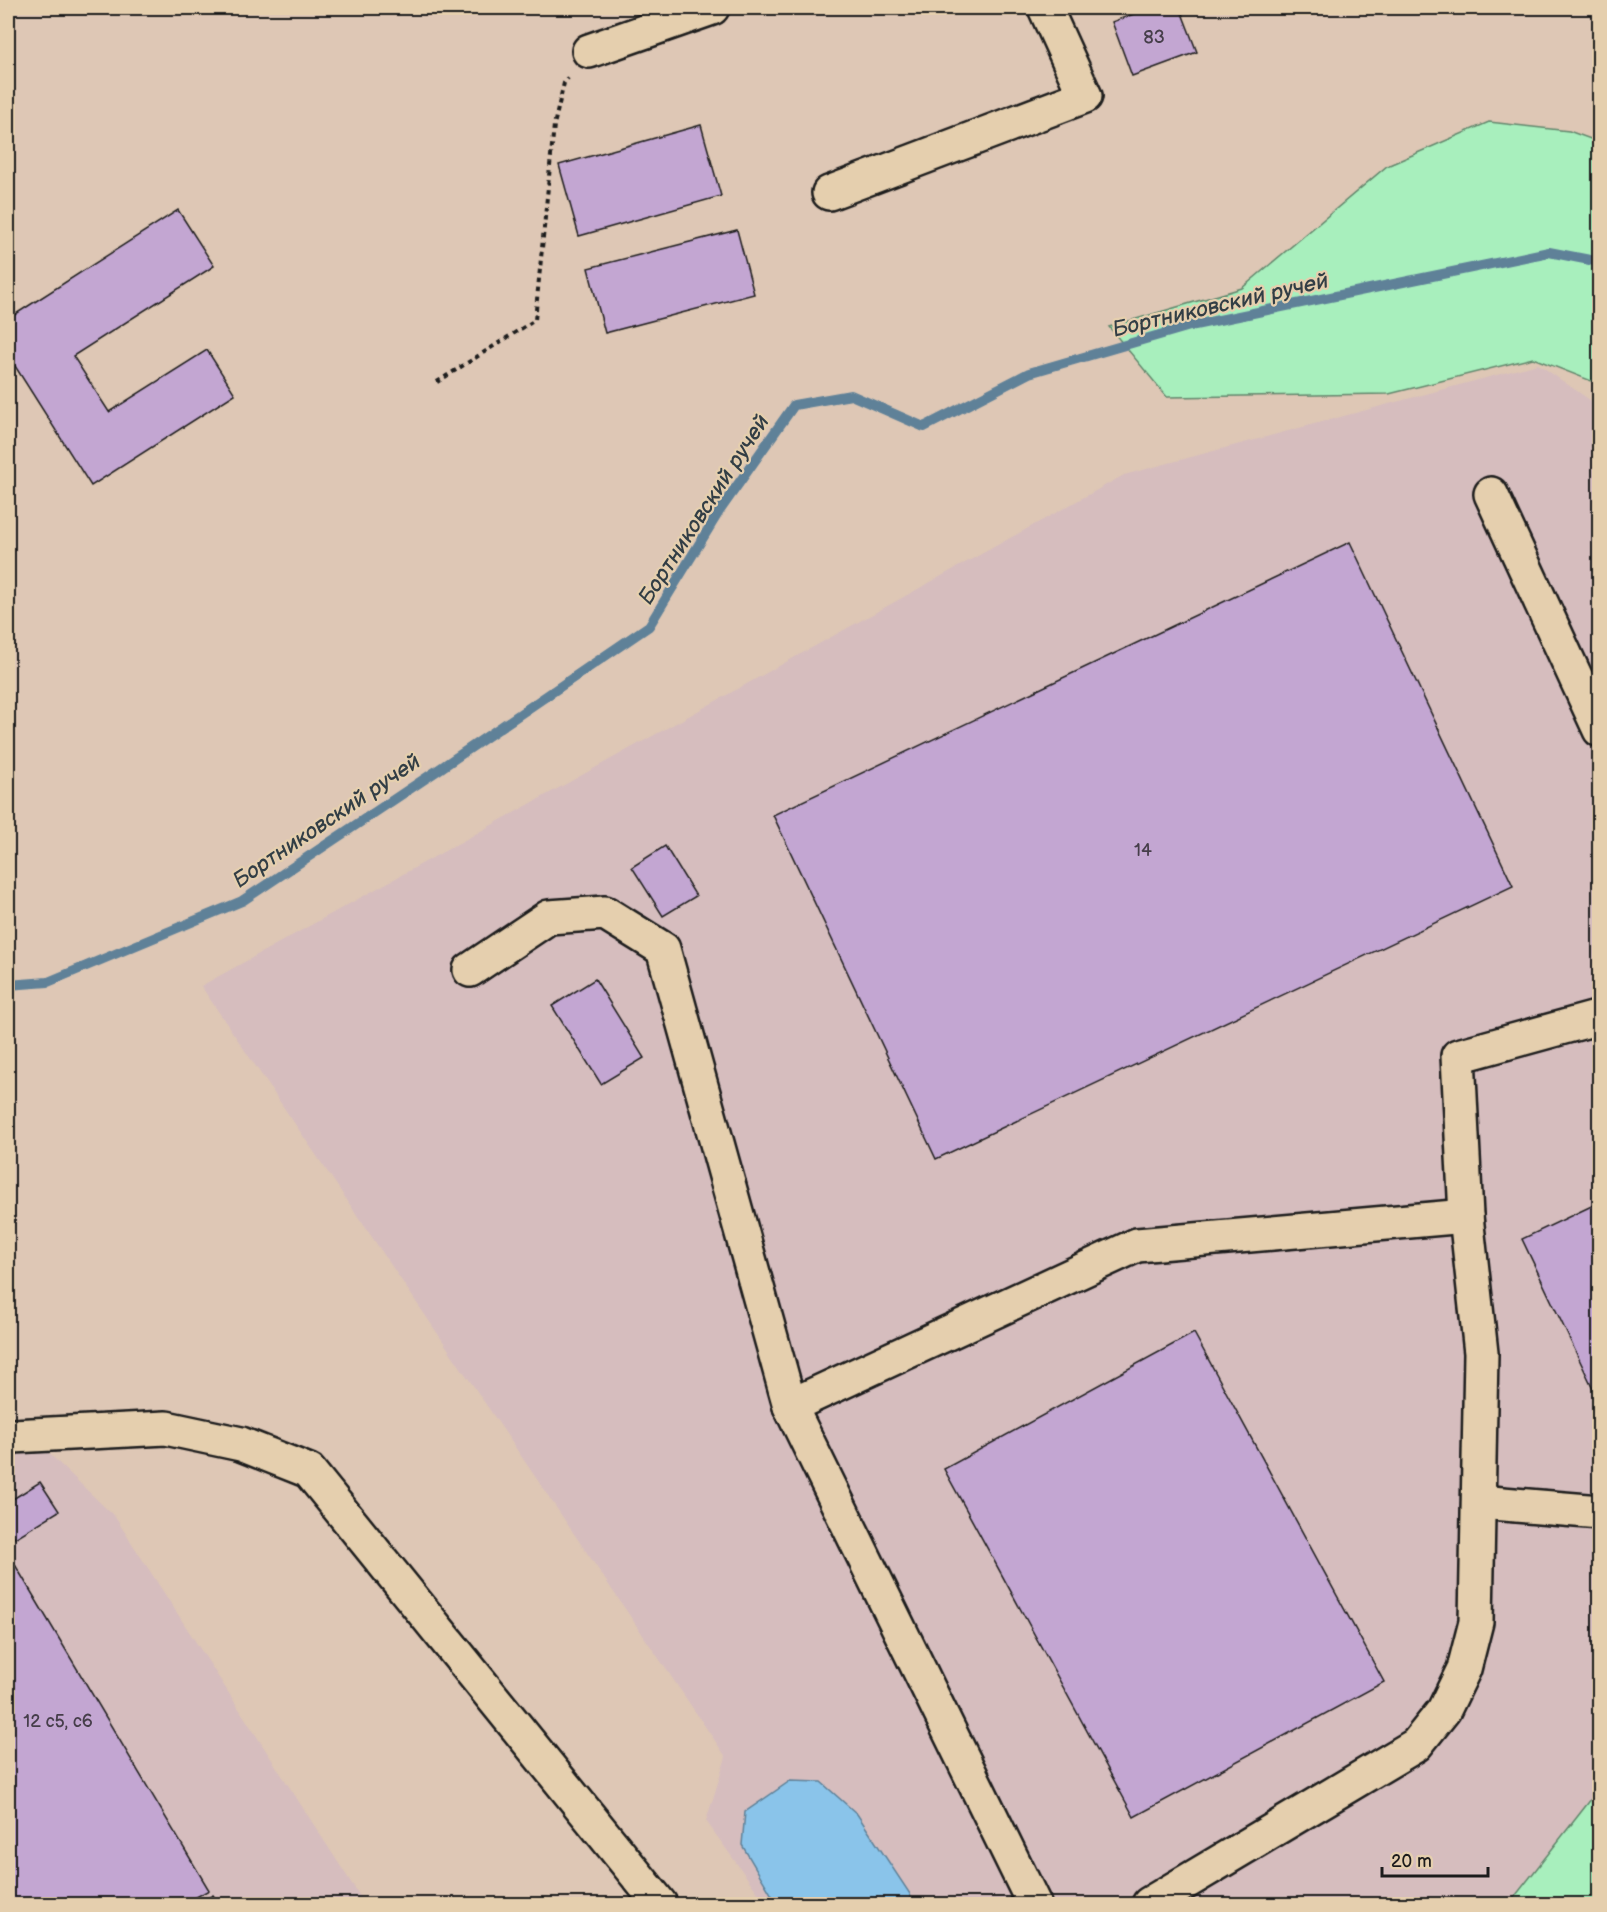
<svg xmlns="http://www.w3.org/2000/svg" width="1607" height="1912" font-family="'Balsamiq Sans',sans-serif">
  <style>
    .built { fill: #d6bdbe }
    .green { fill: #a8efbd; stroke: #62866c; stroke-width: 1.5 }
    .water { fill: #8ac4ea; stroke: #5e8198; stroke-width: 1.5 }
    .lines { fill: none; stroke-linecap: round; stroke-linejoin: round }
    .stream { stroke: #5e8198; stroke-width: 10 }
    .building { fill: #c3a6d2; stroke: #1c1c1c; stroke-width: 1.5 }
    .minor-casing { stroke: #1c1c1c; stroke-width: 38 }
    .path { stroke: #1c1c1c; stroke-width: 4; stroke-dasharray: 4.5 4.5; stroke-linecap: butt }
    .minor { stroke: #e5cfae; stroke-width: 33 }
    .labels { text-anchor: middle; stroke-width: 4.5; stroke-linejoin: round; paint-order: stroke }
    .number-label { font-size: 18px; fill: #463e4a }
    .water-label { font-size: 22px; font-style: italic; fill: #323e45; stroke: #e5cfae }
  </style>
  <rect width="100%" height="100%" fill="#dec7b5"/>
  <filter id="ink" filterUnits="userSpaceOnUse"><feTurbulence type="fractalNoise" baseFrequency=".0167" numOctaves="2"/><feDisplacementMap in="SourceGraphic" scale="12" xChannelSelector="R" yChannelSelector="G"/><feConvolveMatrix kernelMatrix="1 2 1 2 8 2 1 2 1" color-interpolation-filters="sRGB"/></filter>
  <g filter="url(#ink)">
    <g class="built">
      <path d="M1538,364l62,43 -1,1382 -90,115h-743l-60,-83 20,-64 -525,-771 923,-511z"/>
      <path d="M8,1414l107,103 250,387h-357z"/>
    </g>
    <g class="green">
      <path d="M1489,122l80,9 30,11v242l-66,-26 -144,36 -222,3 -58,-70 133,-39 145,-122z"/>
      <path d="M1599,1789v115h-90z"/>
    </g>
    <path class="water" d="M790,1781l31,1 36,32 53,80 3,10h-136l-35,-59 3,-33z"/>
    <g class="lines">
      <path class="stream" d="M8,985l40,-3 194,-81 196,-131 211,-144 71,-116 74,-105 57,-10 73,32 105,-54 161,-47 359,-74 51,10"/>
    </g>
    <g class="building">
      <path d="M1150,8h30l17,44 -65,24 -20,-54z"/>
      <path d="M701,125l20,71 -142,40 -20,-71z"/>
      <path d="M178,210l36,56 -141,90 36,56 98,-62 28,44 -144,92 -83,-131v-36z"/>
      <path d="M737,230l17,64 -149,39 -17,-65z"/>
      <path d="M1350,542l163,344 -577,273 -163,-344z"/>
      <path d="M665,846l31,50 -33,20 -31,-49z"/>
      <path d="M595,979l49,79 -43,26 -49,-78z"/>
      <path d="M1600,1202v201l-78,-164z"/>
      <path d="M1194,1333l190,349 -250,135 -190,-348z"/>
      <path d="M40,1482l19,29 -44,27 -7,-13v-23z"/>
      <path d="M8,1553l201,337 -25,14h-176z"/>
      <path d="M213,1895l6,9h-22z"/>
    </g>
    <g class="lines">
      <defs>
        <g id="minor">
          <path d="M589,51l123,-43"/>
          <path d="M829,193l256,-97 -40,-88"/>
          <path d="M1491,494l109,236"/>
          <path d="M470,970l79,-53 56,-4 58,36 127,457 244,498"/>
          <path d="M790,1406l347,-161 329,-29"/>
          <path d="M8,1439l5,-3 153,-8 75,16 68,27 351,433"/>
          <path d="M1479,1502l121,10"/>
          <path d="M1149,1904l267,-159 28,-35 20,-41 12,-47 5,-269 -15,-137 -8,-160 142,-39"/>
        </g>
      </defs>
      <use href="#minor" class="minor-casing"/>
      <path class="path" d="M437,382l98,-62 19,-195 10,-42 4,-5"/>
      <use href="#minor" class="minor"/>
    </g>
  </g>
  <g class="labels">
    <g class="number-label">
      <text x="1154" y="43">83</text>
      <text x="1143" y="856">14</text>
      <text x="58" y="1727">12 с5, с6</text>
    </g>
    <g class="water-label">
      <text transform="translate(1220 304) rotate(-13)" y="8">Бортниковский ручей</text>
      <text transform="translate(703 509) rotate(-57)" y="8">Бортниковский ручей</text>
      <text transform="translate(326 820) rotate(-34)" y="8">Бортниковский ручей</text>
    </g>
  </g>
  <rect width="1607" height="1912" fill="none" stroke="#e5cfae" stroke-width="30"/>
  <rect x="15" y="15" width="1577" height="1882" fill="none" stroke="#1c1c1c" stroke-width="2" filter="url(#ink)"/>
  <path d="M1382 1867v9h106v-9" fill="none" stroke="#1c1c1c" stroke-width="3"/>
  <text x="1391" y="1867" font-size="18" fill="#1c1c1c" stroke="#e5cfae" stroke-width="4.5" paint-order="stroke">20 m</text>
</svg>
